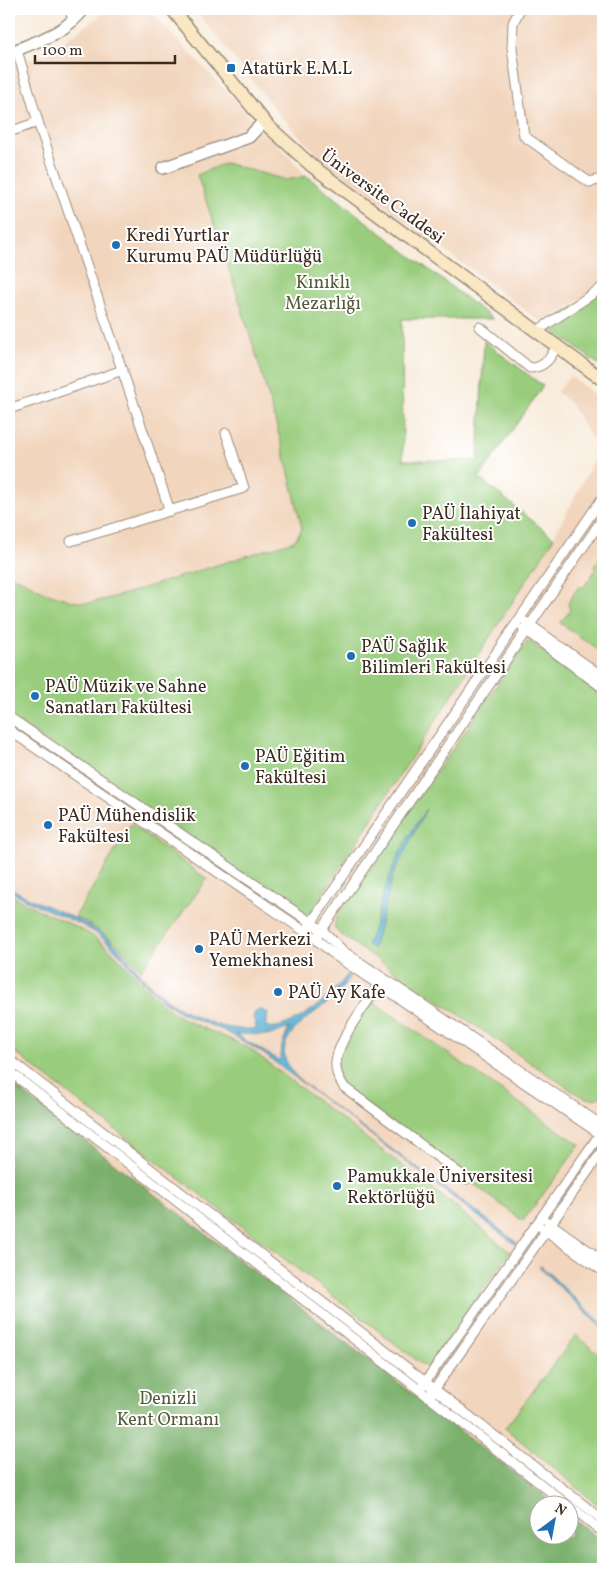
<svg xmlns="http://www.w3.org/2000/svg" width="612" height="1578" font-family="Vollkorn,serif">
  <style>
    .built { fill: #f2d5bd }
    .green { fill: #99cd7d; stroke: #6a7c4e }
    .forest { fill: #7ab06c; stroke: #5a6d45 }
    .water { fill: #58b0d5; stroke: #4a6d7a; fill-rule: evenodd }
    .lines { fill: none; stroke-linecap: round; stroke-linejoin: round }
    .minor-casing { stroke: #9a8b7d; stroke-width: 11 }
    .tertiary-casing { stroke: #9a8b7d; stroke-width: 14 }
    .secondary-casing { stroke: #9a8b7d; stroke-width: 15 }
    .minor { stroke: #fff; stroke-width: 9 }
    .tertiary { stroke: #fff; stroke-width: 11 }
    .secondary { stroke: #fae7c3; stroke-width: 12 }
    .poi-dot { fill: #1f6fb2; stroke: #fff; stroke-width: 2 }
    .labels { text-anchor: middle; stroke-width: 4; stroke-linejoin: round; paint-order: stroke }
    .poi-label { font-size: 18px; fill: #3b2a1e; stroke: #fff; text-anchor: start }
    .street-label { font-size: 18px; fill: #3b2a1e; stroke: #fff }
    .park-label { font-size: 18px; fill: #575b3a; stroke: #fff }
  </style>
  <rect width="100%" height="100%" fill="#fff"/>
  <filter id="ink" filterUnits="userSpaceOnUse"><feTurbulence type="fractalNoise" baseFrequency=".02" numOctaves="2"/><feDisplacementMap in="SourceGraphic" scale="10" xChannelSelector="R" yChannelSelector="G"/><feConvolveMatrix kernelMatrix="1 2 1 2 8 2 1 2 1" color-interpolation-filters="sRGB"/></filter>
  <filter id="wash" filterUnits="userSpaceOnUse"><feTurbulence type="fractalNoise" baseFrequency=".0096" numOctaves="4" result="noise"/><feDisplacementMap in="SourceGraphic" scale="20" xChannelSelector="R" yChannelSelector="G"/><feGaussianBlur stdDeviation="1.12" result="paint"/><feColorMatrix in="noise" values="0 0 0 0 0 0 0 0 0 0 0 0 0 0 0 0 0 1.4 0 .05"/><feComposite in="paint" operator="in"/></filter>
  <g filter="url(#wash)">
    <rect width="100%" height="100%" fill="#f8ecdc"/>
    <g class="built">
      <path d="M109,9h37l4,2 157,165 -21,4h-81l80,276 193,5 1,18 74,59 46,-87 -29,-48 -13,-11 13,-16 33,25v1141l-33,-26v-10l-14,-1 -295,-227 -252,92v-1303l38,-13z"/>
      <path d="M195,9h408v276l-61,38 -222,-166 -41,-43z"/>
    </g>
    <g class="green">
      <path d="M225,163l61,17 21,-4 186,143h-91l1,141 75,1 6,-120 59,45 -64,92 75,60 -246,379 -299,-200v-143l36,18 27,9 17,2 32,-8 173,-54 8,-12c-26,-120 -65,-238 -105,-354z"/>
      <path d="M603,288v80l-57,-43z"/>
      <path d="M603,554v99l-43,-30 10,-12 -2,-8 11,-17 4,2 13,-19 -2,-3z"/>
      <path d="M528,640l75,57v398c-11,7 -18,3 -29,-3l-230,-155 -10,-9 3,-12z"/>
      <path d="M131,824l76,55 -66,91c-20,-23 -38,-41 -66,-53z"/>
      <path d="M9,894c27,17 58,26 85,43 30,20 49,53 77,74 24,17 54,24 79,38l202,155 58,48 -83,116 -418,-320z"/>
      <path d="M372,1001l208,144 -57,76 -179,-134c-20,-31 10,-60 28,-86z"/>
      <path d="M576,1335l27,23v151l-98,-81z"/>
    </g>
    <path class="forest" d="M9,1082l547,423 -16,1v30h30v-20l33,26v27h-594z"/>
    <g class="water">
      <path d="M426,809l-33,66 -20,74 -6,-5c10,-17 11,-37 18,-55 10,-30 24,-55 41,-80z"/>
      <path d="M9,887c29,18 64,27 92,46 20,14 31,33 47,50 22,24 76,53 109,45l-4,-10 2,-6 4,-3 9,4 -2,14c25,5 68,-32 81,-52l3,2c-5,7 -11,15 -17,21 -24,21 -72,43 -35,80 8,8 18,15 27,22l168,124 24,19 -1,2 -252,-191c-13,-8 -26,-16 -39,-23 -22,-9 -42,-15 -61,-30 -26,-21 -42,-51 -70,-69 -27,-17 -59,-24 -85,-42zM289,1028l-7,17 -1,12 -3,3 -43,-26 35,1z"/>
      <path d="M541,1266l62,59v4l-64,-62z"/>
    </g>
  </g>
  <g filter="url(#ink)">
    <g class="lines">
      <defs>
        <g id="minor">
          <path d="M69,9l5,12"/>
          <path d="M520,9l-7,14 -1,25 12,88 65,46 14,-3"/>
          <path d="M17,50l21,72 132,389"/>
          <path d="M9,132l29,-10"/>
          <path d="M480,327l50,41c15,0 21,-11 27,-22"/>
          <path d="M537,331l66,-44"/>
          <path d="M9,409l114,-39"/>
          <path d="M71,541l173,-53 -18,-55"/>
          <path d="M526,622l77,55"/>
          <path d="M523,629l80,59"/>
          <path d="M9,717l313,213 21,21 260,175"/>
          <path d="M9,730l307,209 20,17 267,180"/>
          <path d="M309,926l294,-429"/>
          <path d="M319,934l284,-416"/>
          <path d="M379,985c-13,19 -41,55 -43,77 -1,10 3,17 8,25l123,92"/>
          <path d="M9,1059l594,461"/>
          <path d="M9,1071l560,435"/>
          <path d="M548,1222l55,39"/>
          <path d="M542,1228l61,43"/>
          <path d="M423,1385l180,-255"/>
          <path d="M431,1394l172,-244"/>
          <path d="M570,1506l33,26"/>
        </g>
        <g id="tertiary">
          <path d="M9,53c28,-12 55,-19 75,-44"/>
          <path d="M163,168l86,-31 15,-16"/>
        </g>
        <path id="secondary" d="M172,9l96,117 44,40 291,214"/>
      </defs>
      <use href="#minor" class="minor-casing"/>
      <use href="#tertiary" class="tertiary-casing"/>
      <use href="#secondary" class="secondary-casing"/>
      <use href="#minor" class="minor"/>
      <use href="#tertiary" class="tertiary"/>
      <use href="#secondary" class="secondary"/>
    </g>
  </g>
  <g class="poi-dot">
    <rect x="226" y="63" width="10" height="10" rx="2.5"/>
    <circle cx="116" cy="245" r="5"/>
    <circle cx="412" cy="523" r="5"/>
    <circle cx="351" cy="656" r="5"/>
    <circle cx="35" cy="696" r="5"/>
    <circle cx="245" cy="766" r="5"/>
    <circle cx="48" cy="825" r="5"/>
    <circle cx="199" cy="949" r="5"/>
    <circle cx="278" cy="992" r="5"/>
    <circle cx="337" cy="1186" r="5"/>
  </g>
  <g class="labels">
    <g class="poi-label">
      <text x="241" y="74">Atatürk E.M.L</text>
      <text x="126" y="241">Kredi Yurtlar<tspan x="126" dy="21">Kurumu PAÜ Müdürlüğü</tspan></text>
      <text x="422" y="519">PAÜ İlahiyat<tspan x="422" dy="21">Fakültesi</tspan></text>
      <text x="361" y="652">PAÜ Sağlık<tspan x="361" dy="21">Bilimleri Fakültesi</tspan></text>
      <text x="45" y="692">PAÜ Müzik ve Sahne<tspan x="45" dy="21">Sanatları Fakültesi</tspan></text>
      <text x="255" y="762">PAÜ Eğitim<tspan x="255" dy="21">Fakültesi</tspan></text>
      <text x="58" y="821">PAÜ Mühendislik<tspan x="58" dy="21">Fakültesi</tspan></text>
      <text x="209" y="945">PAÜ Merkezi<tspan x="209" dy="21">Yemekhanesi</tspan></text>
      <text x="288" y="998">PAÜ Ay Kafe</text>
      <text x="347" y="1182">Pamukkale Üniversitesi<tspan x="347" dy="21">Rektörlüğü</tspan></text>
    </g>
    <g class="street-label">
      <text transform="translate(383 196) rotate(36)" y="6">Üniversite Caddesi</text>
    </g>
    <g class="park-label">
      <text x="323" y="288">Kınıklı<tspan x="323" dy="21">Mezarlığı</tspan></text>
      <text x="168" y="1404">Denizli<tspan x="168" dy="21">Kent Ormanı</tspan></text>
    </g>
  </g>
  <rect width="612" height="1578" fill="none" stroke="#fff" stroke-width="30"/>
  <g transform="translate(554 1520) rotate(32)"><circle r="24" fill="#ffffff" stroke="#b1aaa5"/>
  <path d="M0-4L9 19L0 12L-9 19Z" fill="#1f6fb2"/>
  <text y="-8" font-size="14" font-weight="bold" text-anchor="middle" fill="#3b2a1e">N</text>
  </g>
  <path d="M35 55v8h140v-8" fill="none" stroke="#3b2a1e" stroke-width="2.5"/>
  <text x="42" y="55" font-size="15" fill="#3b2a1e" stroke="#ffffff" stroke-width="4" paint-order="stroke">100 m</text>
</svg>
